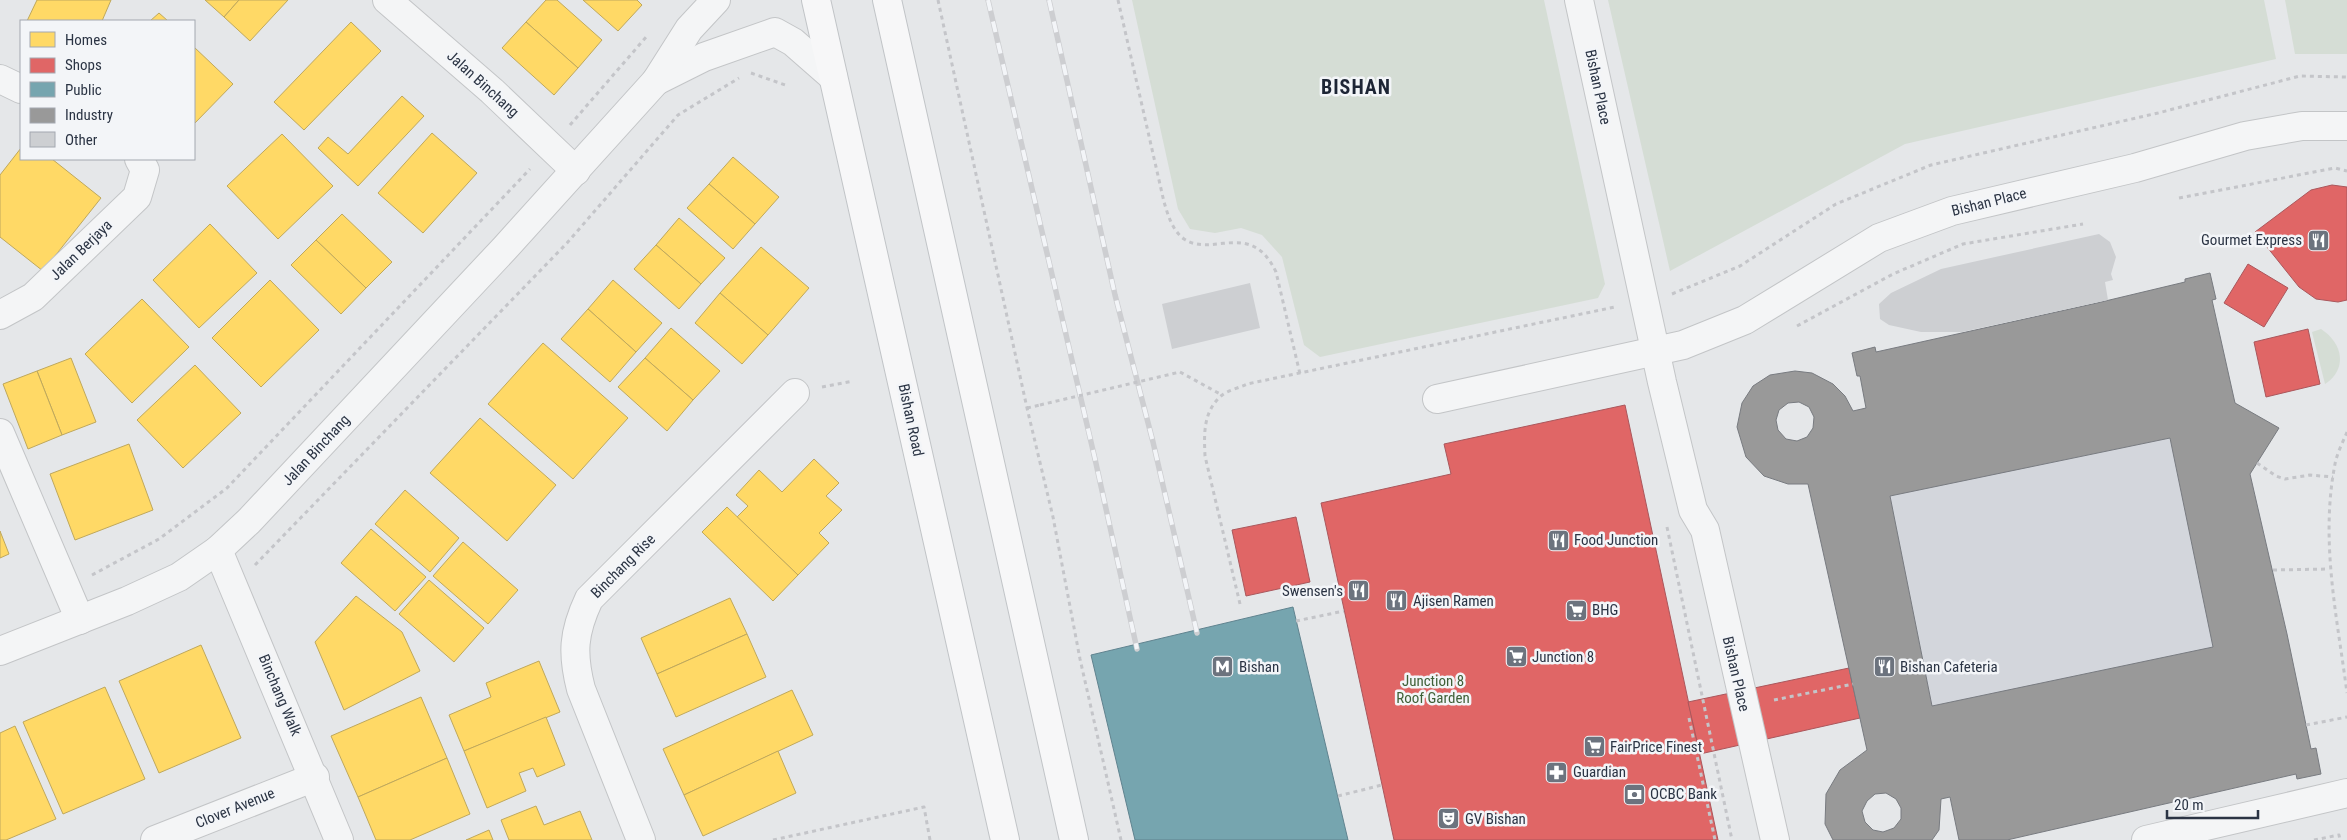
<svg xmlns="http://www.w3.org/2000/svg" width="2347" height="840" font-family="'Roboto Condensed',sans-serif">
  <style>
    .built { fill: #d3d6dc }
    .green { fill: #d5ddd5 }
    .homes { fill: #ffd966; stroke: #bfa85c }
    .shops { fill: #e06666; stroke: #aa575c }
    .public { fill: #76a5af; stroke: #60838f }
    .industry { fill: #999; stroke: #787b80; fill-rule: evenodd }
    .building { fill: #cdcfd2 }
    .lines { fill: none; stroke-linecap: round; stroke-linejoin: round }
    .street-casing { stroke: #c3c5c7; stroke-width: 30 }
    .primary-casing { stroke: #c1c4c7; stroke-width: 30 }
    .path { stroke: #c4c5c9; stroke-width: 3; stroke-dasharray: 4 4; stroke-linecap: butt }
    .street { stroke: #f4f5f6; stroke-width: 28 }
    .primary { stroke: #f7f7f8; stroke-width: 28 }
    .rail-casing { stroke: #cdced1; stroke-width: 5.5 }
    .rail { stroke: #f3f5f8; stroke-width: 4; stroke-dasharray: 11; stroke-linecap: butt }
    .path-bridge { stroke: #c4c5c9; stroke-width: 3; stroke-dasharray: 4 4; stroke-linecap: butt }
    .labels { text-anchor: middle; stroke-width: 5; stroke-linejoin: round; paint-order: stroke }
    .street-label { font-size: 15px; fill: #2b3444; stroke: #f3f5f8 }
    .poi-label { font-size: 15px; fill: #2b3444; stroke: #f3f5f8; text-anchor: start }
    .park-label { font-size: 15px; fill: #3f6038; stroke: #f3f5f8 }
    .district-label { font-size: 20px; font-weight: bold; letter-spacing: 1px; fill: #1d2535; stroke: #f3f5f8 }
  </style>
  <rect width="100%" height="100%" fill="#e5e7e9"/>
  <path class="built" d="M2187,411l71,313 -327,17 -58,-253z"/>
  <g class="green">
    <path d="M1132,0h412l61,284 -7,14 -278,59 -16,-12 -22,-88 -20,-22 -21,-7 -26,5 -25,-4 -12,-20z"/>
    <path d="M1608,0h656l12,59 -371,85 -235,127z"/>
    <path d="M2285,0h62v54h-52z"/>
    <path d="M2321,329c23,15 26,41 4,55l-13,-52z"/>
  </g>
  <g class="homes">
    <path d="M37,0h74l-9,21h-75z"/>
    <path d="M205,0h34l-15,17z"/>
    <path d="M239,0h49l-38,41 -26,-24z"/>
    <path d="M546,0h11l45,40 -24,28 -52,-46z"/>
    <path d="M583,0h54l5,5 -24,26z"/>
    <path d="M159,13l9,8h-18z"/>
    <path d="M351,22l30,29 -77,79 -30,-28z"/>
    <path d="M526,22l52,46 -24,27 -52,-47z"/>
    <path d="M194,47l39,37 -39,40z"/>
    <path d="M402,96l22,20 -66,70 -40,-38 10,-11 20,17z"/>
    <path d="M432,133l45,40 -54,60 -45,-40z"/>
    <path d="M282,134l51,52 -55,53 -51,-53z"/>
    <path d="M21,148v11h31l49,39 -58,73 -43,-34v-62z"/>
    <path d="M733,157l46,40 -24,27 -46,-40z"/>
    <path d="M709,184l46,40 -22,25 -46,-41z"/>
    <path d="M342,214l50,48 -26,26 -50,-48z"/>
    <path d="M679,218l46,40 -24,26 -45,-39z"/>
    <path d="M210,224l47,49 -58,55 -46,-48z"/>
    <path d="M316,240l50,48 -25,26 -50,-49z"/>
    <path d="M656,245l45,39 -22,25 -45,-40z"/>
    <path d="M761,247l48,41 -41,47 -48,-42z"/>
    <path d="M270,280l49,50 -58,57 -49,-49z"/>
    <path d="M613,280l49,43 -26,29 -48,-43z"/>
    <path d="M720,293l48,42 -26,29 -47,-41z"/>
    <path d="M142,299l47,48 -57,56 -47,-49z"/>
    <path d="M588,309l48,43 -26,30 -49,-43z"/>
    <path d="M671,328l49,43 -27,29 -48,-42z"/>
    <path d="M543,343l85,75 -55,61 -85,-75z"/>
    <path d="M71,358l25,64 -34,13 -25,-64z"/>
    <path d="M645,358l48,42 -26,31 -49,-44z"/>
    <path d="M195,365l46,48 -58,55 -46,-48z"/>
    <path d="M37,371l25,64 -34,14 -25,-65z"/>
    <path d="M480,418l76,67 -49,56 -77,-68z"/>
    <path d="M129,444l24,66 -78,30 -25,-66z"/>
    <path d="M814,459l25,24 -13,13 16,14 -23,23 10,10 -31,32 -61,-58 11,-11 -12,-11 23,-25 23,22z"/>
    <path d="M405,490l54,48 -29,34 -55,-48z"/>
    <path d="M727,507l71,68 -25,26 -71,-69z"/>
    <path d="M371,529l55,48 -31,34 -54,-48z"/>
    <path d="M0,531l9,23 -9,4z"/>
    <path d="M463,542l55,48 -30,34 -55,-48z"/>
    <path d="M429,580l55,48 -30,34 -55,-48z"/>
    <path d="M356,596l46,36 18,39 -76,39 -29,-68z"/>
    <path d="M730,598l17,36 -90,40 -16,-36z"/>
    <path d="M747,634l19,43 -90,40 -19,-43z"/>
    <path d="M201,645l40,93 -82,35 -40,-92z"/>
    <path d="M539,661l21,51 -96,39 -15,-36 42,-18 -5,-14z"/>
    <path d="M105,687l40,92 -82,35 -40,-92z"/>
    <path d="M792,690l21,45 -129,60 -21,-46z"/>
    <path d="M421,697l26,61 -89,39 -27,-61z"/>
    <path d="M546,717l19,48 -28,12 -4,-9 -14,5 7,18 -39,17 -23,-57z"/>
    <path d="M15,726l41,93 -50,21h-6v-107z"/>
    <path d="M778,751l18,42 -93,43 -19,-41z"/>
    <path d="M447,758l23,56 -60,26h-34l-18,-43z"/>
    <path d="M536,806l8,19 36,-14 12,29h-83l-8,-20z"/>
    <path d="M489,830l4,10h-27z"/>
  </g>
  <g class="shops">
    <path d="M2332,185l15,2v113l-9,2 -22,-3 -17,-12 -44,-55 56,-42z"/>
    <path d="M2248,264l40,24 -24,39 -40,-24z"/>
    <path d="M2308,329l12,55 -54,13 -12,-55z"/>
    <path d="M1625,405l93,435h-324l-73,-337 130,-29 -7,-30z"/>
    <path d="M1296,517l14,65 -64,14 -14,-66z"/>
    <path d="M1849,668l11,50 -160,36 -12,-52z"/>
  </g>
  <path class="public" d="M1293,607l55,233h-213l-44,-185z"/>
  <path class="industry" d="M2210,273l6,26 -4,1 23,103 44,25 -29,46 37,160 24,115 5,-1 5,26 -24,5 -1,-5 -289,66h-48l-9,-43 -9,2 -2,31 -7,10h-99l-8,-16 1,-30 14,-24 27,-20 -59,-266h-20l-24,-8 -18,-19 -9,-30 5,-24 11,-17 17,-11 25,-4 17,2 21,11 12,12 8,15 13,-3 -6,-32h-3l-5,-23 23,-6 1,5 221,-49 88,-21v-3zM1799,402l10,5 5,10 -1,11 -6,9 -10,4 -11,-2 -8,-9 -2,-10 3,-10 9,-7zM2170,438l43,209 -281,59 -42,-210zM1886,793l10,6 5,9v11l-7,9 -11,4 -10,-2 -8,-8 -3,-11 5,-10 8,-7z"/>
  <g class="building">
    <path d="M2099,234l11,8 6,15 -5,17 2,6 -8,2 3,18 -146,32h-41l-32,-7 -9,-6 -1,-15 12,-11 50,-24z"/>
    <path d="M1250,283l10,45 -88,21 -10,-45z"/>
  </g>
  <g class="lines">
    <defs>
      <g id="street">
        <path d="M387,0l105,91 84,80"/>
        <path d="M1579,0l83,382 31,128 12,20 70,310"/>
        <path d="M0,79l21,10"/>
        <path d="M656,81l48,-24 71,-25 18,10 40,35"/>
        <path d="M0,315l33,-18 104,-100 8,-27 -6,-11"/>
        <path d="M1437,399l246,-54 62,-25 134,-82 73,-27 183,-43 110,-32 57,-10h45"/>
        <path d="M0,433l80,187"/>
        <path d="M218,550l121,290"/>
        <path d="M0,651l127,-50 52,-24 39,-27 31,-29 256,-273 151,-167 33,-52 27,-29"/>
        <path d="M155,840l160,-63"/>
        <path d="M641,840l-60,-151c-9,-35 -8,-56 8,-90l206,-206"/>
        <path d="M2146,840l201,-47"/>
      </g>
      <g id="primary">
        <path d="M816,0l189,840"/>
        <path d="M887,0l187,840"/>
      </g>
    </defs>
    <use href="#street" class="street-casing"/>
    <use href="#primary" class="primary-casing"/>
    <g class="path">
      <path d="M938,0l89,408 26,109 27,142 41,181"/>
      <path d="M1118,0l46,202c4,13 8,28 20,37 28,19 67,-20 92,33l24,102"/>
      <path d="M751,73l37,13"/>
      <path d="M570,125l77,-89"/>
      <path d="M2179,198l156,-30 12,3"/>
      <path d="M1672,294l68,-28 96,-62 95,-39 227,-52 142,-37 47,1"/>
      <path d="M1797,326l96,-52 70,-30 120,-20"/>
      <path d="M1180,372l42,23"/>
      <path d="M822,387l31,-6"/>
      <path d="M1027,408l13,-3"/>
      <path d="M2347,432c-4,10 -10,21 -12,32 -15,77 2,152 12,229"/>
      <path d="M2257,463l19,13 9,3 25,-4 23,2"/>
      <path d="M1667,527l65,313"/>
      <path d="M255,565l312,-322 111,-128 61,-37"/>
      <path d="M2273,570l56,-1"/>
      <path d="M92,575l67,-36 68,-51 303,-319"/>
      <path d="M1240,604l-35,-148c-1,-22 -2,-44 16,-60 7,-6 18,-8 26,-12l368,-77"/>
      <path d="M1296,621l48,-10"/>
      <path d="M1774,700l79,-16"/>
      <path d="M1689,718l26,122"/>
      <path d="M2306,725l41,-8"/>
      <path d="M1338,796l44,-11"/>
      <path d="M773,840l151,-33 6,33"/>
      <path d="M2314,840l25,-5 1,5"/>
    </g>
    <use href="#street" class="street"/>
    <use href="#primary" class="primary"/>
    <defs>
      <g id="rail">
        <path d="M988,0l107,459 42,190"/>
        <path d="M1049,0l66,295 38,147 44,191"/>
      </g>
    </defs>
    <use href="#rail" class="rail-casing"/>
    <use href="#rail" class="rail"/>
    <path class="path-bridge" d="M1040,405l140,-33"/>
  </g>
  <defs>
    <symbol id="restaurant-square" viewBox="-11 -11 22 22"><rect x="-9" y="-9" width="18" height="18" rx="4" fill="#6c737e" stroke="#f3f5f8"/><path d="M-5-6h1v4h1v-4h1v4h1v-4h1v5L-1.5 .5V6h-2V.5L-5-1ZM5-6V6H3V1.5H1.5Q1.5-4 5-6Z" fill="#fff"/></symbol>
    <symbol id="supermarket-square" viewBox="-11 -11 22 22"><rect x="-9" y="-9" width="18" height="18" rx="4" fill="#6c737e" stroke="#f3f5f8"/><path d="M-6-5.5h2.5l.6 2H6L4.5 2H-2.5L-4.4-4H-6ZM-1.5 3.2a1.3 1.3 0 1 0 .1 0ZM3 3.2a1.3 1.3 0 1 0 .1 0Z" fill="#fff"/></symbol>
    <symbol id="metro-square" viewBox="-11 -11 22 22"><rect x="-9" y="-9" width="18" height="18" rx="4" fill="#6c737e" stroke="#f3f5f8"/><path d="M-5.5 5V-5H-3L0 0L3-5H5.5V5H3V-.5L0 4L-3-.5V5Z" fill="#fff"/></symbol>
    <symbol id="pharmacy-square" viewBox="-11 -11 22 22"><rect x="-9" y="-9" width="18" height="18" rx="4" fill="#6c737e" stroke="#f3f5f8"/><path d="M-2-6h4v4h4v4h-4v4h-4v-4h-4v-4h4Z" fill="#fff"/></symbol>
    <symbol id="bank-square" viewBox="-11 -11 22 22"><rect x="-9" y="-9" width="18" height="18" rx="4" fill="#6c737e" stroke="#f3f5f8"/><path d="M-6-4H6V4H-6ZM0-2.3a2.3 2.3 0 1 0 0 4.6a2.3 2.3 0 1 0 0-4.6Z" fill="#fff"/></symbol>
    <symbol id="theatre-square" viewBox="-11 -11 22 22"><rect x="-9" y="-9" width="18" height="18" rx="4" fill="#6c737e" stroke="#f3f5f8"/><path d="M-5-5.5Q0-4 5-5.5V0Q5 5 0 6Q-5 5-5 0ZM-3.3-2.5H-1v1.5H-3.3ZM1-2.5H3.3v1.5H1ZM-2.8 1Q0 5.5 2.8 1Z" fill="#fff"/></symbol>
  </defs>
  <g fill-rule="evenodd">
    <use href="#restaurant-square" x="2306" y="228" width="25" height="25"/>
    <use href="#restaurant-square" x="1546" y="528" width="25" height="25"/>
    <use href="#restaurant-square" x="1346" y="578" width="25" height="25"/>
    <use href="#restaurant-square" x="1384" y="588" width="25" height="25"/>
    <use href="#supermarket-square" x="1564" y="598" width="25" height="25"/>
    <use href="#supermarket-square" x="1504" y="644" width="25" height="25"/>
    <use href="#metro-square" x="1210" y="654" width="25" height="25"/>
    <use href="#restaurant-square" x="1872" y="654" width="25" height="25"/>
    <use href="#supermarket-square" x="1582" y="734" width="25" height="25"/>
    <use href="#pharmacy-square" x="1544" y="760" width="25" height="25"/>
    <use href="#bank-square" x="1622" y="782" width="25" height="25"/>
    <use href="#theatre-square" x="1436" y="806" width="25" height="25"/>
  </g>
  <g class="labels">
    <g class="street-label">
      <text transform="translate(483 84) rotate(42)" y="5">Jalan Binchang</text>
      <text transform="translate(1598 87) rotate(78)" y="5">Bishan Place</text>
      <text transform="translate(1989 202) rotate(-14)" y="5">Bishan Place</text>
      <text transform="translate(81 250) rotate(-44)" y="5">Jalan Berjaya</text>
      <text transform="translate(911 420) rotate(78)" y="5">Bishan Road</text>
      <text transform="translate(316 450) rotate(-47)" y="5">Jalan Binchang</text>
      <text transform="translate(623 566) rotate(-45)" y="5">Binchang Rise</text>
      <text transform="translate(1736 674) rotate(77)" y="5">Bishan Place</text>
      <text transform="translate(280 695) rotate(67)" y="5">Binchang Walk</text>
      <text transform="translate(235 808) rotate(-22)" y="5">Clover Avenue</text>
    </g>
    <g class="poi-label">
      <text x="2302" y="245" text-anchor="end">Gourmet Express</text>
      <text x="1574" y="545">Food Junction</text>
      <text x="1343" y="596" text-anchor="end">Swensen's</text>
      <text x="1413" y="606">Ajisen Ramen</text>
      <text x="1592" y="615">BHG</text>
      <text x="1532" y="662">Junction 8</text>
      <text x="1239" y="672">Bishan</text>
      <text x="1900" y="672">Bishan Cafeteria</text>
      <text x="1610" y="752">FairPrice Finest</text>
      <text x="1573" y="777">Guardian</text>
      <text x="1650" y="799">OCBC Bank</text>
      <text x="1465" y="824">GV Bishan</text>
    </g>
    <g class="park-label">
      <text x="1433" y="686">Junction 8<tspan x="1433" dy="17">Roof Garden</tspan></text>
    </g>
    <g class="district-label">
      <text x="1356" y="94">BISHAN</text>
    </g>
  </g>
  <rect x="20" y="20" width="175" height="140" fill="#f3f5f8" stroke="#a3a8b0"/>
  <rect x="30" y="32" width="25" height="15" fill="#ffd966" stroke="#a3a8b0"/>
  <text x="65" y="45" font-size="15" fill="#2b3444">Homes</text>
  <rect x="30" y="58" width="25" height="15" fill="#e06666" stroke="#a3a8b0"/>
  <text x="65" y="70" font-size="15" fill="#2b3444">Shops</text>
  <rect x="30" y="82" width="25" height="15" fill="#76a5af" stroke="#a3a8b0"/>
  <text x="65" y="95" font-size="15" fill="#2b3444">Public</text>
  <rect x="30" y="108" width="25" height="15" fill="#999999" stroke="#a3a8b0"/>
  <text x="65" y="120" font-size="15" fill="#2b3444">Industry</text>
  <rect x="30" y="132" width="25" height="15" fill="#cdcfd2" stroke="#a3a8b0"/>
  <text x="65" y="145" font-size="15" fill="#2b3444">Other</text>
  <path d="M2167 810v8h91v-8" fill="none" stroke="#2b3444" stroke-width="2.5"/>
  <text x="2174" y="810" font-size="15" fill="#2b3444" stroke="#f3f5f8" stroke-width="4" paint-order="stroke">20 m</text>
</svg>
